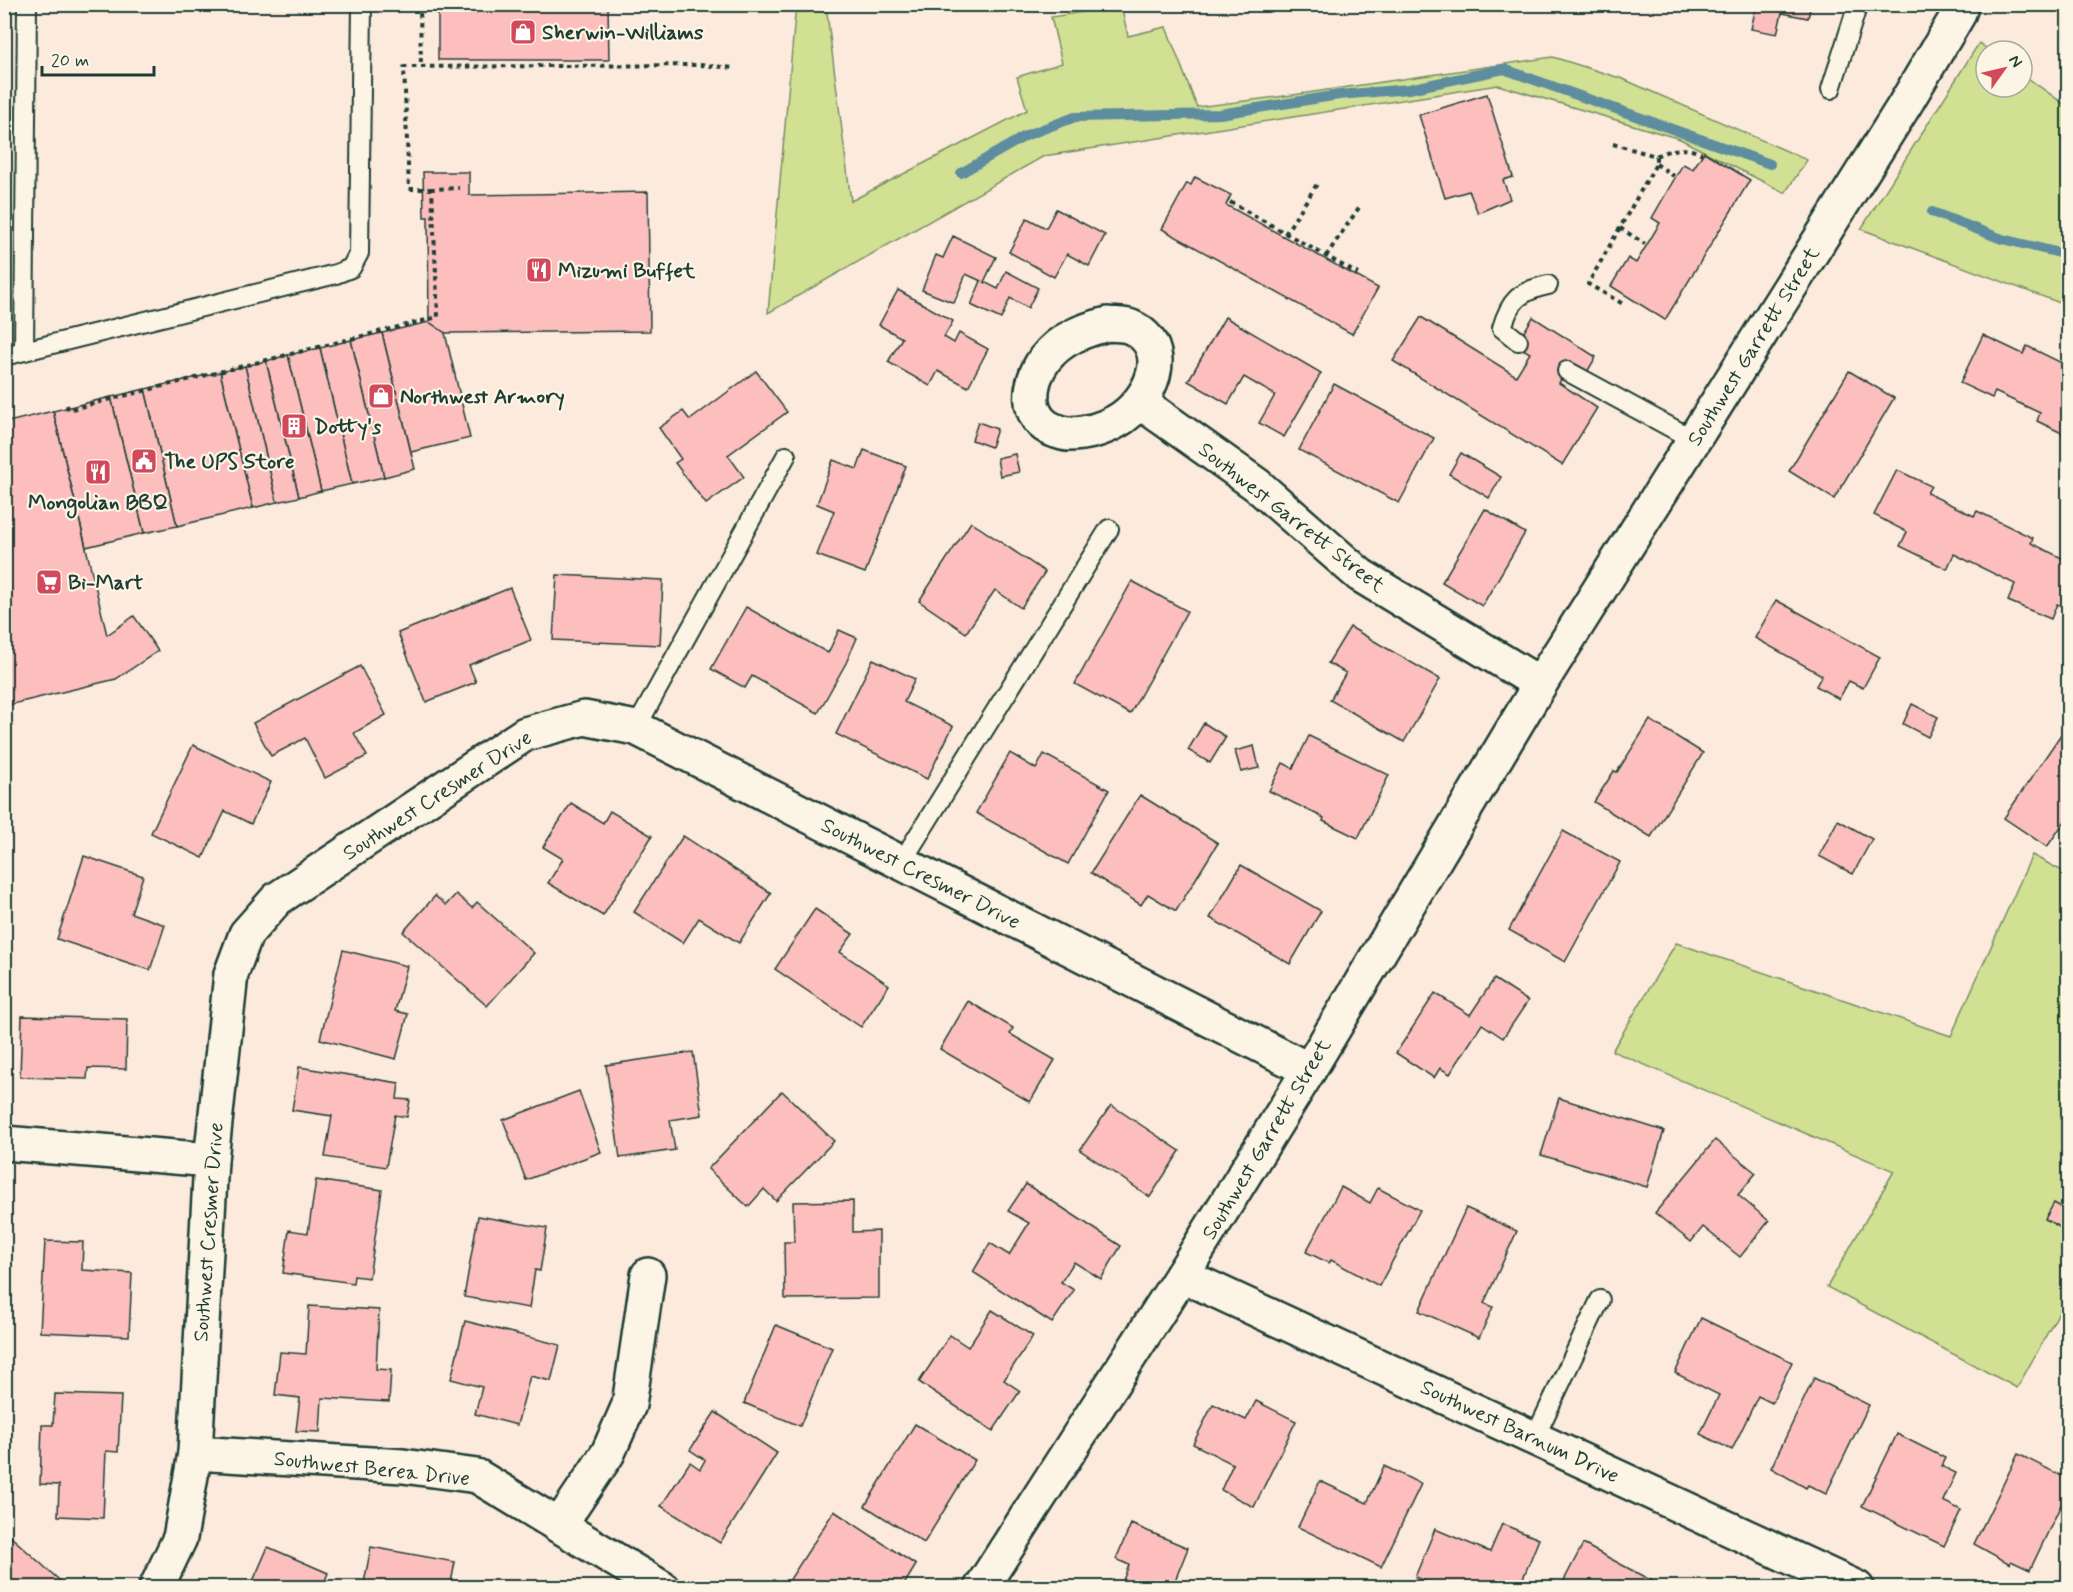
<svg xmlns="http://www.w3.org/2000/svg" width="2073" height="1592" font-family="Mynerve,sans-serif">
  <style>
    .green { fill: #d1e093; stroke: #788e64; stroke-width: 1.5 }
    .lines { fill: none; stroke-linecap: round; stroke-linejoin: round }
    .stream { stroke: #5d8d9f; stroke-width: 10 }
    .building { fill: #fcbfbe; stroke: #1f3d34; stroke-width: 1.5 }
    .lane-casing { stroke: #1f3d34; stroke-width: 22 }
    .street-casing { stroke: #1f3d34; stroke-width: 38 }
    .path { stroke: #1f3d34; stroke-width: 4; stroke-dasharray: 4.5 4.5; stroke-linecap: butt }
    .lane { stroke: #fcf5e5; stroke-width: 18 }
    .street { stroke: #fcf5e5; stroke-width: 33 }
    .labels { text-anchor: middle; stroke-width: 4.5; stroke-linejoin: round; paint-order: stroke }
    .poi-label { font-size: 21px; font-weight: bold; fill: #1f3d34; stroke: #fcf5e5; text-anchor: start }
    .street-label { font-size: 21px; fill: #1f3d34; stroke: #fcf5e5 }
  </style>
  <rect width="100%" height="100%" fill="#fceadd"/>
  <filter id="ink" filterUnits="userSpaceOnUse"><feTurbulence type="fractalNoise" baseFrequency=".0167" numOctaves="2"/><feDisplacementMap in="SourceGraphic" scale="12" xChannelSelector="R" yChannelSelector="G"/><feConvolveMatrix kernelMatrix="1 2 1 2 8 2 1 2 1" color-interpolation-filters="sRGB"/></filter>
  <g filter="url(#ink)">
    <g class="green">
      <path d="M796,5h30l25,196 176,-91 -10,-33 45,-14 -11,-46 70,-11 7,30 38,-9 31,80 96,-12 260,-38 70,22 184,81 -22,33 -105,-54 -182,-54 -454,71 -276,157z"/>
      <path d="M1979,43l11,8h-4v36h36v-13l46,33v199l-207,-77z"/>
      <path d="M2032,855l36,19v422l-51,92 -190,-101 67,-116 -282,-120 64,-108 275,93z"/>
    </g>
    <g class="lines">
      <g class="stream">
        <path d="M961,173l66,-38 48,-18 145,-3 119,-19 70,-6 95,-20 266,95"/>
        <path d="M1932,212l70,27 66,16"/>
      </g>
    </g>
    <g class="building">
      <path d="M438,4h170l1,56h-171z"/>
      <path d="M1745,4h66l-3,14 -26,-5 -5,21 -26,-5 5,-22z"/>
      <path d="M1487,94l26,83 -10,3 7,19 -32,14 -9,-22 -24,7 -26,-83z"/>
      <path d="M1704,152l46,28 -85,140 -54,-34 17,-28 8,5 24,-40 -8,-5 31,-54 10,5z"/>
      <path d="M423,172h46v23l179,-3 2,139 -205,2 -16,-11 -1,-105h-4z"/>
      <path d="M1195,177l36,18 -5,10 152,83 -26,46 -190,-105 25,-46 4,2z"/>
      <path d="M1056,209l49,26 -16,31 -22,-12 -13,23 -45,-25 18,-34 19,10z"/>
      <path d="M953,236l43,21 -12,25 14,7 8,-18 32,17 -10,20 -18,-10 -9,21 -30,-14 10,-24 -15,-7 -12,29 -32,-13 14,-35 7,3z"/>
      <path d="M898,290l55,31 -9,16 10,6 5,-10 29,16 -20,38 -30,-16 -8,15 -42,-24 14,-24 -23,-13z"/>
      <path d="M1225,317l96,56 -37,64 -25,-14 16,-28 -31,-18 -16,27 -40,-23z"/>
      <path d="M1421,317l95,59 14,-23 -14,-8 17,-28 63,40 -9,15 -16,-10 -12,21 38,25 -35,57 -169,-104z"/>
      <path d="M429,322l16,11 25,105 -59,14 -29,-119z"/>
      <path d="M382,333l33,136 -31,8 -33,-137z"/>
      <path d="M1983,335l40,19 4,-8 39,19 -4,8 6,3v60l-31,-15 3,-8 -45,-21 -3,6 -32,-15z"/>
      <path d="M351,340l33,137 -32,7 -32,-136z"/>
      <path d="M320,348l32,136 -31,7 -33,-136z"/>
      <path d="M288,355l33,136 -22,6 -33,-136z"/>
      <path d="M266,361l33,136 -22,5 -32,-136z"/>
      <path d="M245,366l32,136 -24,6 -33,-136z"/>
      <path d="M756,371l31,41 -59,43 16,22 -38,27 -31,-41 6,-4 -22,-31 24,-17 7,9z"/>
      <path d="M1849,371l45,27 -60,101 -45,-28z"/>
      <path d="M220,372l33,136 -76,18 -32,-137z"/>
      <path d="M1334,384l100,54 -35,65 -100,-53z"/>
      <path d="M145,389l32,137 -33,7 -33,-136z"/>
      <path d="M111,397l33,136 -58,14 -33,-136z"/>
      <path d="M53,411l54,224 27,-19 24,35 -42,28 -112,27v-283z"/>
      <path d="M978,422l19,7 -6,18 -19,-7z"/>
      <path d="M864,450l42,16 -41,107 -48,-18 17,-44 -17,-7 16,-44 24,9z"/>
      <path d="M1461,453l40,24 -12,21 -40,-24z"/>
      <path d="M1015,454l4,18 -19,4 -3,-18z"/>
      <path d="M1897,470l34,16 -4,7 47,23 3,-5 56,27 -2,5 37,18v48l-11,-5 -6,15 -43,-18 7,-17 -61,-30 -7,15 -47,-23 7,-14 -33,-17z"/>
      <path d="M1485,509l40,24 -43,73 -40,-24z"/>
      <path d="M971,522l74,50 -24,36 -26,-18 -29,43 -47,-32z"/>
      <path d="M557,575l106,5 -3,65 -107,-5z"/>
      <path d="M1132,581l55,30 -57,103 -55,-30z"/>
      <path d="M510,588l21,52 -62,25 7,17 -50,20 -28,-69z"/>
      <path d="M1776,600l104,57 -17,31 -14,-7 -10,18 -23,-13 6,-11 -67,-37z"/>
      <path d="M746,607l82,46 11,-23 18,8 -11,25 -28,50 -66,-37 -7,12 -34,-19z"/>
      <path d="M1350,627l90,52 -36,63 -74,-42 16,-27 -18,-10z"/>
      <path d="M873,659l42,20 -11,23 49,24 -26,53 -91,-45z"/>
      <path d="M360,666l26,49 -32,18 13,23 -42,22 -20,-40 -34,18 -18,-33z"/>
      <path d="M1912,704l26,13 -10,20 -25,-13z"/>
      <path d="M1650,720l53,33 -52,84 -57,-35 20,-31 3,1z"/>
      <path d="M1204,723l22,14 -16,26 -22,-13z"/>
      <path d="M2068,724v95l-1,-1 -20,29 -43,-29z"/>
      <path d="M1309,736l80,39 -31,63 -35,-17 1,-3 -55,-27 14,-28 10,5z"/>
      <path d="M193,745l78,37 -20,42 -26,-13 -22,47 -52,-25z"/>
      <path d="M1254,746l5,22 -18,4 -6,-21z"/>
      <path d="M1010,753l26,16 8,-15 65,36 -41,74 -92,-51z"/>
      <path d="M1140,795l78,48 -42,68 -28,-17 -7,11 -50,-32z"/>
      <path d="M571,803l32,20 7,-12 42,25 -49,80 -55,-33 15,-24 -20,-12z"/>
      <path d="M1838,820l34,19 -19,35 -34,-18z"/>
      <path d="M1563,831l57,31 -55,100 -56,-32z"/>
      <path d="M683,836l88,57 -32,50 -40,-25 -16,25 -49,-31z"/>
      <path d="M84,856l59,20 -12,37 34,12 -15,45 -93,-31z"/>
      <path d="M1241,865l80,46 -31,53 -80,-46z"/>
      <path d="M456,894l16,14 5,-6 57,51 -47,53 -84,-74 32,-36 11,9z"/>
      <path d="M815,909l38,25 -13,18 49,33 -28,42 -86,-58z"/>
      <path d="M343,950l64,16 -12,45 13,3 -12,45 -76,-20z"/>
      <path d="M4,966l7,28 -7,2z"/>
      <path d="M1494,979l34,22 -25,37 -21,-14 -32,50 -10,-6 -6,10 -38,-25 39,-60 35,22z"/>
      <path d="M968,1001l45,27 -3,6 45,26 -25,42 -90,-53z"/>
      <path d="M22,1016l105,3 -1,50 -38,-1 -1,11 -67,-2z"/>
      <path d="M693,1052l9,63 -32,5 5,30 -55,8 -14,-93z"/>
      <path d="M299,1067l100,16 -2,16 13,1 -3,17 -12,-2 -9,52 -61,-10 7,-41 -40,-6z"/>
      <path d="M579,1091l22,61 -75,28 -23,-60z"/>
      <path d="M782,1091l52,50 -58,60 -12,-12 -16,18 -40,-38z"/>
      <path d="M1559,1098l105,33 -17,56 -106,-32z"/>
      <path d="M1111,1105l69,46 -30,46 -70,-47z"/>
      <path d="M1715,1140l41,33 -18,22 31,26 -29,36 -37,-30 -12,15 -36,-29z"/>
      <path d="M316,1180l66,10 -13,88 -15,-2 -1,7 -70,-10 6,-43 19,3z"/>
      <path d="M1026,1184l95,62 -20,33 -27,-17 -13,20 13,8 -22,33 -79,-51 17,-29 19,12 20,-32 -21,-12z"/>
      <path d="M1341,1187l29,16 8,-15 42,22 -41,76 -48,-26 -2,3 -23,-11z"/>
      <path d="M853,1201v31l26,-1v67l-94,1 -1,-57h10l-1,-40z"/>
      <path d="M2054,1203l14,8v7l-5,11 -18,-10z"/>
      <path d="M1466,1208l51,23 -33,72 9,4 -14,31 -60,-27z"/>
      <path d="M478,1216l69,12 -7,43 -5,-1 -6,38 -65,-11z"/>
      <path d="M45,1241l38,1 -1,28 50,3 -3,63 -89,-4z"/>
      <path d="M309,1306l70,4 -3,59 15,1 -2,32 -67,-4 -2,34 -24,-1 4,-33 -25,-3 5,-43 26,2z"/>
      <path d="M992,1310l41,26 -29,44 16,11 -27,40 -74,-49 31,-47 18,12z"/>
      <path d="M1701,1318l91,44 -20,41 -14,-7 -26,54 -32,-16 19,-39 -44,-22z"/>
      <path d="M465,1321l95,24 -9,36 -21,-5 -13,49 -42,-11 7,-27 -31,-8z"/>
      <path d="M776,1325l56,23 -32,78 -56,-23z"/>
      <path d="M1814,1378l55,27 -43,89 -18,-9 -2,3 -35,-20z"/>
      <path d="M55,1394l66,2 -3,56 -12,-1 -3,67 -45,-2 1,-31 -19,-1 2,-59h11z"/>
      <path d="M1256,1401l40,20 -42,86 -33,-17 12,-26 -40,-20 20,-40 33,16z"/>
      <path d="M715,1412l62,41 -57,90 -59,-37 29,-44 10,7 5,-9 -15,-10z"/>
      <path d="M915,1424l60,36 -51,83 -59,-37z"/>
      <path d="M1897,1434l48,24 -4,8 15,7 -13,28 18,9 -17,36 -82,-40z"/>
      <path d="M2018,1454l50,25v11l-38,80 -19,-9 -1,3 -36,-20z"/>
      <path d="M1384,1466l37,18 -40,83 -83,-40 22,-46 47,22z"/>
      <path d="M834,1511l82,54 -14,23h-110l-5,-4z"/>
      <path d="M1131,1524l57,24 -16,40h-52l9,-23 -13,-6z"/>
      <path d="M1502,1524l37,15 -20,49h-78l-26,-11 20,-48 55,23z"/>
      <path d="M9,1535l59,53h-64v-48z"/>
      <path d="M1583,1544l82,44h-105z"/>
      <path d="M268,1547l60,26 -6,15h-72z"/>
      <path d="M371,1547l84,15 -5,26h-87z"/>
    </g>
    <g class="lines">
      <defs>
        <g id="lane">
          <path d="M1831,89l27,-85"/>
          <path d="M1518,341l-16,-13c8,-28 18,-37 46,-43"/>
          <path d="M24,351l3,-347"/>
          <path d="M4,356l332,-82 15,-6 8,-15 3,-249"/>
          <path d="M1567,371l127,69"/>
          <path d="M636,728l150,-272"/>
          <path d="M901,863l208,-334"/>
          <path d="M1535,1437l65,-137"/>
        </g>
        <g id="street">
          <path d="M1108,324c7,1 16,0 23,3 45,21 19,75 -14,94 -14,8 -31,13 -48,13 -5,0 -9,-2 -13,-3 -33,-11 -28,-49 -11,-72 16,-21 39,-29 63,-35z"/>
          <path d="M1140,402l117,83 103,90 180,109"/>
          <path d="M4,1143l207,17"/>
          <path d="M1182,1275l675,313"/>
          <path d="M195,1453l208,13 74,10 185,112"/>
          <path d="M559,1526l49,-73 21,-48 19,-130"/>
          <path d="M156,1588l24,-50 15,-85 16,-293 20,-186 15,-40 31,-35 248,-165 59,-16 52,10 673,342"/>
          <path d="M981,1588l201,-313 127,-205 231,-386 364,-578 54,-91 4,-11"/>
        </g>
      </defs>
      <use href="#lane" class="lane-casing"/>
      <use href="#street" class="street-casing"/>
      <g class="path">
        <path d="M420,4l1,64"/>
        <path d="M2065,34l3,1"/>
        <path d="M1613,144l43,12v8l-68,120 37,21"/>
        <path d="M1656,156c14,-7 32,-10 46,-2"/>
        <path d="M1656,164l18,12"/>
        <path d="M432,189h-23l-5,-122 296,-2 35,3"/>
        <path d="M1230,202l128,72"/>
        <path d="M1620,228l25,16"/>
        <path d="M1285,234l32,-50"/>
        <path d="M1326,256l34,-50"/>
        <path d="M67,405l1,5 370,-93 -6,-128 27,-1"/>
      </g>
      <use href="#lane" class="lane"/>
      <use href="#street" class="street"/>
    </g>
  </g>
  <defs>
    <symbol id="shop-square" viewBox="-11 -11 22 22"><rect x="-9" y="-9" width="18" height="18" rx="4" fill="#d1495b" stroke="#fcf5e5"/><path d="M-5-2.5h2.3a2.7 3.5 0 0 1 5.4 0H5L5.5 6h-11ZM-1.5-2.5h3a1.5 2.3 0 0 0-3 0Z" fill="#fff"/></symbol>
    <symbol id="restaurant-square" viewBox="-11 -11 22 22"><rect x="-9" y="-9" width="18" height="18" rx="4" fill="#d1495b" stroke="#fcf5e5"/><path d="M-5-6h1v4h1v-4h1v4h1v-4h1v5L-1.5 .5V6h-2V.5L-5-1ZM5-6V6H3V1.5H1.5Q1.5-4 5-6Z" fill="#fff"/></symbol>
    <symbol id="building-square" viewBox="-11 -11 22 22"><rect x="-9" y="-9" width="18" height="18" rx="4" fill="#d1495b" stroke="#fcf5e5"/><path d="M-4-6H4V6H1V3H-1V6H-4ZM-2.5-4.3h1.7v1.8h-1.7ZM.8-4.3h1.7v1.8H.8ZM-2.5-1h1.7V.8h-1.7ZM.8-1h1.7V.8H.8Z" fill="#fff"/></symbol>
    <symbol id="civic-square" viewBox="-11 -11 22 22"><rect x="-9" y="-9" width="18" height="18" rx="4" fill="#d1495b" stroke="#fcf5e5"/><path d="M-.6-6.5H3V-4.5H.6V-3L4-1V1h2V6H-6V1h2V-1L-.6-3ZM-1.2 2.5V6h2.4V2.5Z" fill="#fff"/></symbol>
    <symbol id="supermarket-square" viewBox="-11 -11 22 22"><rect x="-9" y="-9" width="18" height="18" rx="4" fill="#d1495b" stroke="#fcf5e5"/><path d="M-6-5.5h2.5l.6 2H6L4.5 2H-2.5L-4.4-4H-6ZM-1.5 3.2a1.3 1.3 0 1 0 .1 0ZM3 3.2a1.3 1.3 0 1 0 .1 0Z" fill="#fff"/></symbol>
  </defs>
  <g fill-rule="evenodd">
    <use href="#shop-square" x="508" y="17" width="30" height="30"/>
    <use href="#restaurant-square" x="524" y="255" width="30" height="30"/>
    <use href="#shop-square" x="366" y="381" width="30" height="30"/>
    <use href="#building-square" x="279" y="411" width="30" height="30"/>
    <use href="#civic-square" x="129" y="446" width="30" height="30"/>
    <use href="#restaurant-square" x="83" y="457" width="30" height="30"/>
    <use href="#supermarket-square" x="34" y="567" width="30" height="30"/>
  </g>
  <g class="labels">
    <g class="poi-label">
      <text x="542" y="39">Sherwin-Williams</text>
      <text x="558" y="277">Mizumi Buffet</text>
      <text x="400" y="403">Northwest Armory</text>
      <text x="314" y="433">Dotty's</text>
      <text x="164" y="468">The UPS Store</text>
      <text x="98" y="509" text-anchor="middle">Mongolian BBQ</text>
      <text x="68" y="589">Bi-Mart</text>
    </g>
    <g class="street-label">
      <text transform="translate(1753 346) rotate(-58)" y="7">Southwest Garrett Street</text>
      <text transform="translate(1292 517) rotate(38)" y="7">Southwest Garrett Street</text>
      <text transform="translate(437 795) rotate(-33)" y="7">Southwest Cresmer Drive</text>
      <text transform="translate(921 873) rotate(27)" y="7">Southwest Cresmer Drive</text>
      <text transform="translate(1266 1139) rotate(-59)" y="7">Southwest Garrett Street</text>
      <text transform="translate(208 1232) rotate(-86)" y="7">Southwest Cresmer Drive</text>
      <text transform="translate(1520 1431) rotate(25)" y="7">Southwest Barnum Drive</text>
      <text transform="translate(372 1468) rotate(6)" y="7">Southwest Berea Drive</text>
    </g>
  </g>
  <rect width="2073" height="1592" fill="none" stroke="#fcf5e5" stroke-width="24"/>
  <rect x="12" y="12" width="2049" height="1568" fill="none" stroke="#1f3d34" stroke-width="2" filter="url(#ink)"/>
  <g transform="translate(2004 69) rotate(56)"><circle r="28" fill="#fcf5e5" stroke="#a4ab9e" stroke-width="1.5"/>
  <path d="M0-4.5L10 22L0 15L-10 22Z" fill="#d1495b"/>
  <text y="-9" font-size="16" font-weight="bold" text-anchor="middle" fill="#1f3d34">N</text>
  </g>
  <path d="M42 66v9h112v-9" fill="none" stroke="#1f3d34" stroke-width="3"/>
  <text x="51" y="66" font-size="18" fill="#1f3d34" stroke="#fcf5e5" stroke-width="4.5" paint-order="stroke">20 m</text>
</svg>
